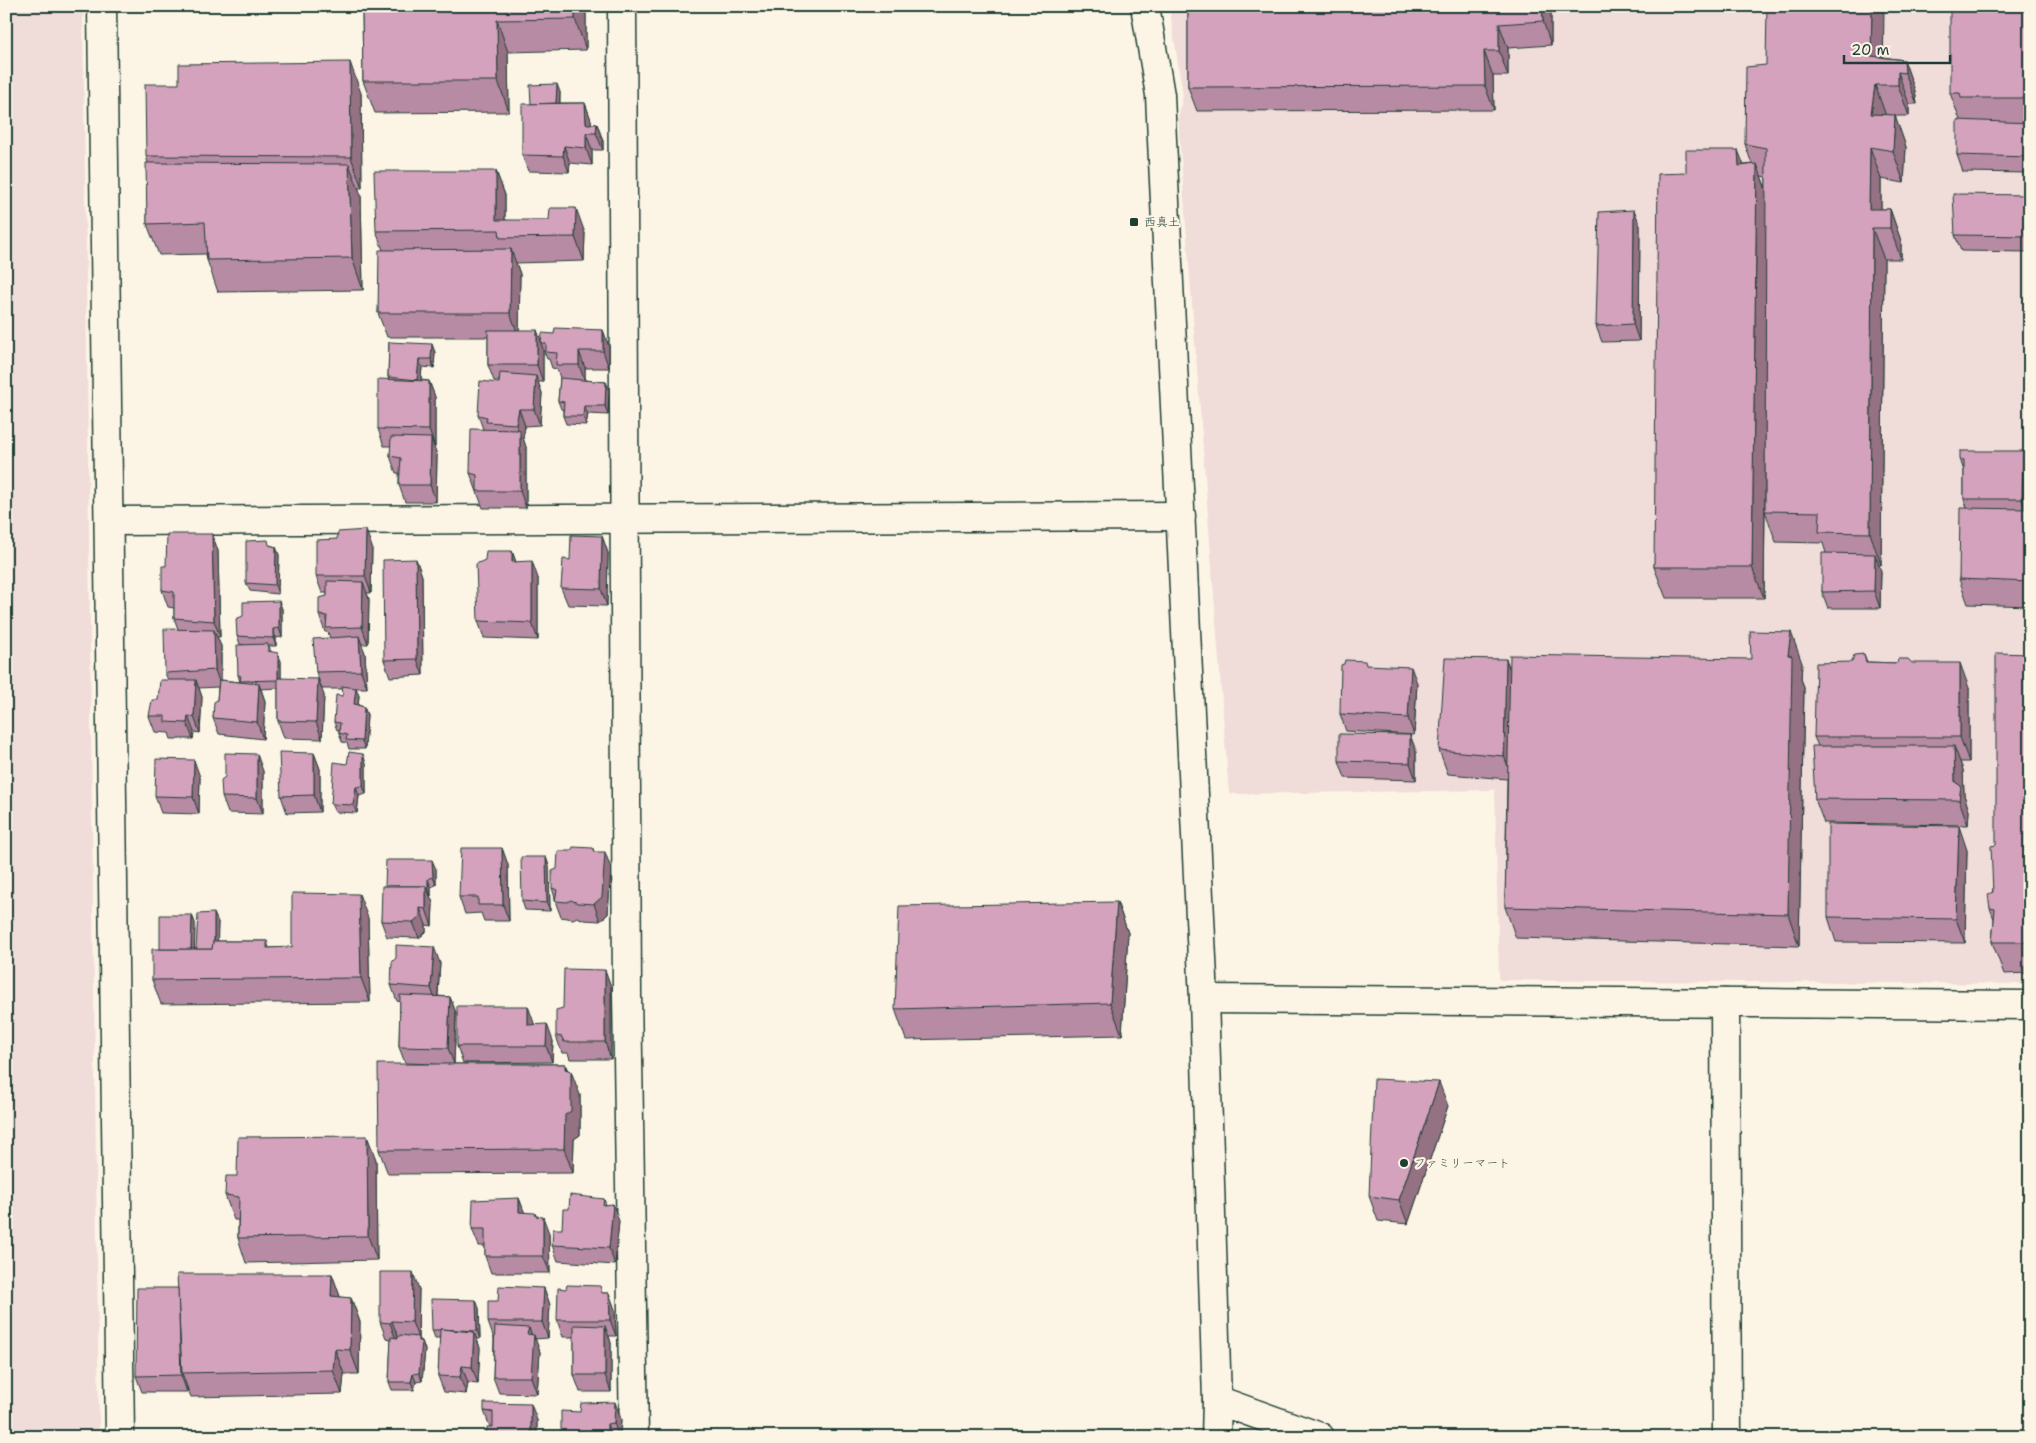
<svg xmlns="http://www.w3.org/2000/svg" width="2036" height="1443" font-family="'Shantell Sans','Klee One',sans-serif">
  <style>
    .built { fill: #f0dcd9 }
    .lines { fill: none; stroke-linecap: round; stroke-linejoin: round }
    .street-casing { stroke: #1f3d34; stroke-width: 31 }
    .secondary-casing { stroke: #1f3d34; stroke-width: 31 }
    .street { stroke: #fcf5e5; stroke-width: 28 }
    .secondary { stroke: #fcf5e5; stroke-width: 28 }
    .wall { fill: #b78ba3; stroke: #1f3d34; fill-rule: evenodd }
    .shaded-wall { fill: #957184; stroke: #1f3d34 }
    .building { fill: #d5a2bd; stroke: #1f3d34 }
    .poi-dot { fill: #1f3d34; stroke: #fcf5e5; stroke-width: 2 }
    .labels { text-anchor: middle; stroke-width: 4.5; stroke-linejoin: round; paint-order: stroke }
    .poi-label { font-size: 12px; fill: #1f3d34; stroke: #fcf5e5; text-anchor: start }
  </style>
  <rect width="100%" height="100%" fill="#fcf5e5"/>
  <filter id="ink" filterUnits="userSpaceOnUse"><feTurbulence type="fractalNoise" baseFrequency=".02" numOctaves="2"/><feDisplacementMap in="SourceGraphic" scale="10" xChannelSelector="R" yChannelSelector="G"/><feConvolveMatrix kernelMatrix="1 2 1 2 8 2 1 2 1" color-interpolation-filters="sRGB"/></filter>
  <g filter="url(#ink)">
    <g class="built">
      <path d="M6,6h77l16,1431h-93z"/>
      <path d="M1169,6h861v978l-531,-4 -4,-190 -266,4 -51,-676 5,-23z"/>
    </g>
    <g class="lines">
      <defs>
        <g id="street">
          <path d="M102,6l18,1431"/>
          <path d="M622,6l5,987 7,444"/>
          <path d="M110,521l1071,-5"/>
          <path d="M1725,1003l2,434"/>
          <path d="M1216,1437l1,-37 103,37"/>
        </g>
        <g id="secondary">
          <path d="M1145,6l15,89 2,45 42,859 13,401"/>
          <path d="M1204,999l826,6"/>
        </g>
      </defs>
      <use href="#street" class="street-casing"/>
      <use href="#secondary" class="secondary-casing"/>
      <use href="#street" class="street"/>
      <use href="#secondary" class="secondary"/>
    </g>
    <g class="wall">
      <path d="M362,6h224v44l-78,2 1,60 -134,1 -12,-32z"/>
      <path d="M1188,6h363v39l-43,3v28h-15l1,34 -297,1 -9,-24z"/>
      <path d="M2030,6v167l-67,-1 -6,-17 3,-35 -10,-27z"/>
      <path d="M1883,57l21,3 11,31 2,13h-8v12h-14l11,31 -2,36 -23,-4v30h9l11,32v18h-17l-3,306h-3l3,6 -1,37h-52l-6,-16 4,-39 -3,-10 -47,-1 -11,-31v-2l-1,89h-98l-12,-31 32,-394 66,-9 -7,-20 21,-79zM1761,176l5,1v12z"/>
      <path d="M560,92v11h25l6,17v4h6l6,17v9h-11v15l-22,-2 -1,9 -41,-1 -6,-16 9,-51z"/>
      <path d="M361,93l1,95h-4l3,7 2,95 -145,2 -11,-32 -1,-6 -47,1 -12,-31 1,-61 -2,-7z"/>
      <path d="M496,171l9,24v25l80,13 -1,28 -68,2 4,11 -1,56 22,10 13,-6 49,-4 6,17v21h-24v12l21,2 3,8 -1,25 -20,-1 -2,11 -20,-1 -3,-8v-6l-2,-1 -3,-8 2,-23 -3,-9 -5,-1 -3,-9h-2l-4,-10v33h-5l4,11 -2,32 -15,1 -2,12 3,9v61h-43l-13,-35 13,-44 -5,-14 21,-32v-2h-5l-6,-16v-28h-101l-9,-24 5,-63 -7,-19z"/>
      <path d="M2030,195v57l-69,-1 -6,-16z"/>
      <path d="M1634,210l6,16 -1,115 -37,1 -6,-16z"/>
      <path d="M389,342l46,10 -1,16 -12,-1 -1,13 8,1 6,16v50h-1l3,8 -1,47h-31l-6,-17v-12h-3l-6,-17 1,-10h-7l-6,-17 11,-49 -1,-3z"/>
      <path d="M1960,459l69,8 -1,42h2v97l-62,-2 -9,-25 8,-71 -3,-9v-28z"/>
      <path d="M212,534l6,17 2,86h-3l4,9v34l19,2 -2,-7 7,-30 -5,-1 -3,-8 42,-35 3,8v28l-6,1v8h-7l2,6 10,9v17l43,17 -2,44 -38,-1 -6,-17v-33l-17,1 4,12 -2,38 -44,-5 -6,-16 4,-18 1,-13 -19,1 3,9 -2,36 -6,-1 -1,7h-22l-2,-6 -14,-1 -6,-16 9,-16 10,-20 -3,-7 13,-44 -4,-11v-10l-6,-1 -6,-17 4,-24z"/>
      <path d="M602,536l6,17 -1,53 -39,-1 -7,-17 9,-28z"/>
      <path d="M270,545l6,2 3,8 -1,39 -28,-3 -4,-8z"/>
      <path d="M372,547l-1,46h-4l2,6 -1,45h-7l4,9 2,35h-11l3,8 -1,9 6,2 3,8 -2,34h-16l-2,-6 -5,-1 -3,-9v-3h-2l-3,-8 9,-26v-7h-21l-6,-17 14,-34 -2,-6h-3l-6,-17 8,-19v-3h-5l-6,-17z"/>
      <path d="M512,551l4,11 22,16v62l-54,-2 -6,-17z"/>
      <path d="M416,559l6,17 1,99 -33,2 -6,-17z"/>
      <path d="M1864,654l3,8 30,1h15l57,25v74h-9l3,8 1,25 5,16 -1,14 -144,-2 -9,-24 3,-53 -4,-9 38,-75z"/>
      <path d="M2030,654v319l-26,1 -12,-32 2,-23 -4,-11z"/>
      <path d="M1506,659l4,11 292,-7 -1,16 3,8 -5,259 -283,-8 -11,-31 2,-128 -59,-5 -9,-24z"/>
      <path d="M1366,665l51,18 -3,52 -68,-4 -6,-17z"/>
      <path d="M1410,735l6,16v29l-71,-2 -6,-17z"/>
      <path d="M314,753l6,16v43l-33,1 -6,-17z"/>
      <path d="M366,763v31l-7,2 -2,17 -22,-1 -4,-8 16,-40z"/>
      <path d="M263,771v43l-35,-1 -6,-16z"/>
      <path d="M200,777l-1,37 -38,-1 -6,-17z"/>
      <path d="M502,848l6,17 1,56h-25l-3,-8 -16,1 -6,-17z"/>
      <path d="M1967,850l-2,93 -129,-1 -8,-25z"/>
      <path d="M595,852l16,16 -3,46 -8,7 -16,-1 -7,-3 -4,2 -12,-2 -6,-16v-3l-3,-10z"/>
      <path d="M546,857l3,9 1,45 -25,-1 -3,-9z"/>
      <path d="M436,869v16l-5,2v9h-1l3,7 -1,23 -6,-1v7l-7,6 -32,-1 -6,-16 4,-35z"/>
      <path d="M1117,902l11,31 -6,102 -216,5 -11,-31z"/>
      <path d="M192,915l3,8 -1,26h2l22,-27 -1,19h50l2,7 23,-1 76,-29 2,84 -209,2 -9,-24 8,-31z"/>
      <path d="M440,963l-2,33 12,1 6,16 -2,51h111l15,31v40l-6,4 -1,34 -185,1 -9,-24 55,-86 -29,-1 -6,-16 1,-45 -3,-1 -6,-16z"/>
      <path d="M605,970l6,17v72h-41l-2,-6h-6l-6,-17 7,-28z"/>
      <path d="M534,1023v1l19,17 -1,21 -89,1 -6,-17z"/>
      <path d="M1448,1106l-40,118 -30,-3 -9,-25z"/>
      <path d="M367,1136l9,24 1,100 -131,3 -8,-25v-18h-4l-9,-25 12,-19z"/>
      <path d="M519,1198l5,14 13,4 12,17 1,40h-59l-6,-17v-10h-6l-7,-17z"/>
      <path d="M604,1199l2,6 13,16 -4,44 -57,-4 -6,-16 10,-16 7,-20z"/>
      <path d="M332,1274l8,23 11,1 9,24 -1,52h-15l-2,20 -151,3 -4,-10v5h-45l-6,-16 42,-88z"/>
      <path d="M544,1288l6,17 -2,33 -13,1 5,13 -3,42 -38,-1 -6,-16 1,-38 -6,-17 10,-21z"/>
      <path d="M419,1289l-1,49 2,3h2l3,9 -3,31 -6,1 -2,8h-22l-3,-8 2,-43 -5,-1 -6,-16z"/>
      <path d="M603,1293h6l6,17 1,26h-7l2,7v49h-31l-6,-17v-38h-11l-6,-17z"/>
      <path d="M479,1308l1,31h-3l3,9 -2,36 -10,-1 -2,11 -22,-2 -6,-16 2,-38h-5l-3,-8z"/>
      <path d="M484,1411l53,9v17h-51l4,-10z"/>
      <path d="M621,1419l-1,18h-59z"/>
    </g>
    <g class="shaded-wall">
      <path d="M575,6h11v44l-11,-31z"/>
      <path d="M1542,6h9v39l-8,-24z"/>
      <path d="M1872,6h12l-1,79 -12,-29z"/>
      <path d="M497,20l11,32 1,60 -11,-31z"/>
      <path d="M1499,24l9,24v28l-9,-25z"/>
      <path d="M1484,51l9,25 1,34 -9,-24z"/>
      <path d="M1904,60l11,31 2,13 -12,-31z"/>
      <path d="M350,62l11,31 1,95 -11,-31z"/>
      <path d="M1898,72l11,32v12l-11,-31z"/>
      <path d="M557,84l3,8 -1,21 -3,-9z"/>
      <path d="M1875,85l11,31 -15,-2z"/>
      <path d="M585,103l6,17 1,13 -6,-9z"/>
      <path d="M1895,115l11,32 -2,36 -11,-32z"/>
      <path d="M597,124l6,17v9l-7,-17z"/>
      <path d="M586,133l6,17v15l-6,-17z"/>
      <path d="M564,146l6,17 -1,9 -6,-16z"/>
      <path d="M1870,147l11,32v49l-12,-19z"/>
      <path d="M1738,150l12,31 -11,-15z"/>
      <path d="M349,164l12,31 2,95 -11,-32z"/>
      <path d="M1757,164l11,32 -4,402 -12,-31z"/>
      <path d="M496,171l9,24v43l-9,-18z"/>
      <path d="M576,208l9,25 -1,28 -9,-24z"/>
      <path d="M1890,209l11,32v18l-11,-31z"/>
      <path d="M1634,210l6,16 -1,115 -6,-17z"/>
      <path d="M1872,228l12,31 -3,306 -11,-32z"/>
      <path d="M511,249l9,25 -1,63 -9,-24z"/>
      <path d="M537,330l5,13 -1,-1 2,7v33l-6,-17z"/>
      <path d="M603,330l6,17v21l-6,-17z"/>
      <path d="M432,344l3,8 -1,16 -3,-9z"/>
      <path d="M579,351l6,17v14l-6,-17z"/>
      <path d="M419,359l3,8 -2,22 -3,-9z"/>
      <path d="M536,376l6,17 -2,32 -6,-16z"/>
      <path d="M429,381l6,16v50l-6,-17z"/>
      <path d="M606,382l3,8 -1,25 -3,-9z"/>
      <path d="M584,406l4,8 -2,11 -3,-9z"/>
      <path d="M519,409l6,17 -2,12 3,9v61l-6,-17v-56l-4,-11z"/>
      <path d="M431,438l6,17 -1,47 -6,-17z"/>
      <path d="M2023,451l6,16 -1,49 -6,-17z"/>
      <path d="M366,530l6,17 -1,46 -6,-17z"/>
      <path d="M212,534l6,17 2,86 -6,-16z"/>
      <path d="M602,536l6,17 -1,53 -6,-17z"/>
      <path d="M276,547l3,8 -1,39 -3,-9z"/>
      <path d="M512,551l6,17 -6,-6z"/>
      <path d="M1875,554l6,17 -1,37 -6,-17z"/>
      <path d="M416,559l6,17 1,99 -6,-16z"/>
      <path d="M532,561l6,17v62l-6,-17z"/>
      <path d="M363,582l6,17 -1,45 -6,-17z"/>
      <path d="M279,601l3,8v28l-3,-9z"/>
      <path d="M273,629l3,9v8l-3,-8z"/>
      <path d="M214,630l7,16v41l-6,-17z"/>
      <path d="M1791,632l11,31 -1,16 3,8 -5,259 -11,-32v-259z"/>
      <path d="M359,636l6,17 2,35 -6,-17z"/>
      <path d="M278,653l3,8v27l-3,-8z"/>
      <path d="M1506,659l9,25 -2,96 -9,-24z"/>
      <path d="M1960,663l9,25v74l-9,-25z"/>
      <path d="M1411,667l6,16 -3,52 -6,-17z"/>
      <path d="M318,679l6,16 -2,44 -6,-17z"/>
      <path d="M196,680l6,17 -2,36 -6,-16z"/>
      <path d="M259,684l6,17 -2,38 -6,-17z"/>
      <path d="M356,688l3,8 -2,17 -3,-9z"/>
      <path d="M364,707l3,8 -2,34 -3,-8z"/>
      <path d="M188,716l6,16 -1,7 -6,-16z"/>
      <path d="M1410,735l6,16v29l-6,-17z"/>
      <path d="M1954,746l9,24 1,25 5,16 -1,14 -9,-25 -4,-18z"/>
      <path d="M314,753l6,16v43l-6,-17z"/>
      <path d="M257,754l6,17v43l-6,-16z"/>
      <path d="M363,754l3,9v31l-3,-8z"/>
      <path d="M194,760l6,17 -1,37 -6,-17z"/>
      <path d="M356,787l3,9 -2,17 -4,-8z"/>
      <path d="M1959,826l8,24 -2,93 -9,-24z"/>
      <path d="M502,848l6,17 1,56 -6,-16z"/>
      <path d="M605,852l6,16 -3,46 -8,7 -6,-17z"/>
      <path d="M546,857l3,9 1,45 -3,-8z"/>
      <path d="M432,860l4,9v16l-3,-8z"/>
      <path d="M428,879l3,8v9l-3,-8z"/>
      <path d="M426,886l7,17 -1,23 -6,-17z"/>
      <path d="M359,894l9,24 2,84 -9,-24z"/>
      <path d="M1117,902l11,31 -6,102 -12,-32z"/>
      <path d="M420,908l6,17v7l-7,6 -6,-16z"/>
      <path d="M214,913l4,9 -1,46 -3,-8z"/>
      <path d="M192,915l3,8 -1,42 -3,-9z"/>
      <path d="M434,947l6,16 -3,42 -6,-17z"/>
      <path d="M605,970l6,17v72l-6,-17z"/>
      <path d="M450,997l6,16 -2,51 -6,-16z"/>
      <path d="M528,1006l6,17v18l-6,-16z"/>
      <path d="M547,1024l6,17 -1,21 -6,-16z"/>
      <path d="M565,1064l6,18v-11l9,24v40l-6,4 -1,34 -9,-24z"/>
      <path d="M1439,1082l9,24 -40,118 -9,-24z"/>
      <path d="M367,1136l9,24 1,100 -9,-24z"/>
      <path d="M519,1198l6,16 -6,-2z"/>
      <path d="M613,1204l6,17 -4,44 -6,-17z"/>
      <path d="M543,1217l6,16 1,40 -7,-17z"/>
      <path d="M413,1272l6,17 -1,49 3,8 1,-5 3,9 -3,31 -3,-8 -1,-35 -6,-16z"/>
      <path d="M332,1274l9,25 -10,-3z"/>
      <path d="M178,1288l4,85 5,14v5l-6,-17z"/>
      <path d="M544,1288l6,17 -2,33 -6,-16z"/>
      <path d="M609,1293l6,17 1,26 -6,-16z"/>
      <path d="M351,1298l9,24 -1,52 -9,-24z"/>
      <path d="M476,1300l3,8 1,31 -3,-8z"/>
      <path d="M392,1321l6,16 -2,3 -6,-17z"/>
      <path d="M605,1326l6,17v49l-6,-17z"/>
      <path d="M529,1328l5,12v-5l6,17 -3,42 -6,-17 -4,-43z"/>
      <path d="M474,1332l6,16 -2,36 -6,-17z"/>
      <path d="M335,1349l9,25 -2,20 -9,-24z"/>
      <path d="M462,1366l6,17 -2,11 -6,-17z"/>
      <path d="M413,1374l3,8 -2,8 -3,-8z"/>
      <path d="M615,1402l6,17 -1,18h-1l-5,-14z"/>
      <path d="M531,1404l6,16v17h-6z"/>
      <path d="M607,1424l5,13h-5z"/>
    </g>
    <g class="building">
      <path d="M362,6h213v13l-78,1 1,61h-135z"/>
      <path d="M1188,6h354l1,15 -44,3v27h-15l1,35 -297,1z"/>
      <path d="M1767,6h105l-1,50 33,4 1,13 -7,-1v13h-23l-4,29 24,1 -2,36 -23,-4 -1,62h21v19h-18l-2,305 -51,-1 1,-20 -55,-1 1,-363 -21,-4 1,-77 20,-2z"/>
      <path d="M1950,6h80v92h-69l-1,-5h-10z"/>
      <path d="M350,62l1,95 -205,-1 -1,-72h34v-20z"/>
      <path d="M557,84l-1,19 -25,1 -1,-19z"/>
      <path d="M585,103l1,21h11l-1,9h-10v15l-22,-2 -1,10 -41,-1v-51z"/>
      <path d="M1957,120l73,3v34l-73,-2z"/>
      <path d="M1686,150h52l1,16 18,-2 -5,403h-98l4,-393 28,-1z"/>
      <path d="M146,163l203,1 3,94 -145,2 -2,-38 -58,2z"/>
      <path d="M374,171h122v49h53l1,-12h26l-1,29 -75,1 -1,-8 -123,1z"/>
      <path d="M1953,194l77,1v41l-75,-1z"/>
      <path d="M1634,210l-1,114 -37,2 3,-114z"/>
      <path d="M511,249l-1,64h-132l1,-63z"/>
      <path d="M555,328l48,2v21h-24v14h-23l1,-12 -11,-1v-8l-5,-2 1,-9 12,1z"/>
      <rect x="488" y="330" width="49" height="35"/>
      <path d="M389,342l43,2 -1,15h-12l-2,21 -29,-3z"/>
      <path d="M500,373l36,3 -2,33h-15l-3,15 -30,-2 1,-5 -9,-2 2,-34 19,2z"/>
      <path d="M560,378l46,4 -1,24h-21l-1,10h-20l1,-14 -6,-1z"/>
      <path d="M378,379l51,2v49l-51,-1z"/>
      <path d="M471,429l49,1v61h-43v-16l-7,-2z"/>
      <path d="M391,437l40,1 -1,47h-31l2,-27 -11,-2z"/>
      <path d="M1960,451h63l-1,48h-58v-39l-4,-1z"/>
      <path d="M1960,508l70,1v73l-71,-3z"/>
      <path d="M366,530l-1,46h-49v-36l21,-1 1,-7z"/>
      <path d="M167,534h45l2,87 -40,-3v-26l-12,-2v-24h4z"/>
      <path d="M571,535l31,1 -1,53 -40,-1 2,-29 7,1z"/>
      <path d="M268,540l1,5 7,2 -1,38 -29,-2v-42z"/>
      <path d="M486,551h26v11l20,-1v62l-54,-2 -2,-57 9,-4z"/>
      <path d="M1822,553l53,1 -1,37 -52,1z"/>
      <path d="M416,559l1,100 -33,1 -1,-100z"/>
      <path d="M327,581l36,1 -1,45 -36,1 1,-12 -8,-1v-17l8,-2z"/>
      <path d="M279,601v27l-6,1v9l-36,-2 -1,-17 7,-3v-14z"/>
      <path d="M164,629l50,1 1,40 -50,3z"/>
      <path d="M1750,631l41,1 -3,23 4,1 -4,258 -283,-7 5,-252 241,4z"/>
      <path d="M359,636l2,35 -45,1 -3,-33z"/>
      <path d="M268,644v7l10,2v27l-38,1 1,-5 -3,-1 -1,-30z"/>
      <path d="M1996,653l34,1v288h-38l3,-33 -5,-1 -2,-14 5,-2 -2,-46 5,-1z"/>
      <path d="M1864,654l2,8 31,1 1,-4h10l4,4h48v74h-146l2,-74 36,-1 2,-7z"/>
      <path d="M1445,658l61,1 -2,97 -65,-6z"/>
      <path d="M1345,660l20,1 1,4 45,2 -3,51 -68,-4 1,-49 3,-1z"/>
      <path d="M278,678l40,1 -2,43 -38,-1z"/>
      <path d="M160,680h36l-2,37 -6,-1 -1,7 -22,-1v-6h-16l3,-16h6z"/>
      <path d="M219,680l40,4 -2,38 -44,-4 1,-16 3,-2z"/>
      <path d="M342,686l14,2 -2,16 10,3 -2,34 -16,-1 1,-5 -8,-2 1,-10 -6,-1 2,-27 7,1z"/>
      <path d="M1339,734l71,1v28l-71,-2z"/>
      <path d="M1812,746h142l1,36 6,4 -2,14 -144,-1z"/>
      <path d="M279,752l35,1v42l-33,1z"/>
      <path d="M349,752l14,2v32l-7,1 -3,18 -22,-1 3,-42 13,2z"/>
      <path d="M225,753l32,1v44l-35,-1 -1,-17 4,-3z"/>
      <path d="M156,759l38,1 -1,37 -38,-1z"/>
      <path d="M1828,824l131,2 -3,93 -128,-2z"/>
      <path d="M573,847l20,1 1,4h11l-3,45 -8,7 -16,-1 -7,-3 -4,2 -12,-1 2,-11 -5,-2v-17l5,-2 1,-18h13z"/>
      <path d="M461,848h41l1,57h-25v-8h-19z"/>
      <path d="M521,857h25l1,46 -25,-2z"/>
      <path d="M386,860h46l1,17 -5,2v9h-1l-1,-2h-41z"/>
      <path d="M382,886h44v23l-6,-1v8l-7,6 -32,-1z"/>
      <path d="M292,893l67,1 2,84 -209,2v-31h60l1,-8h54v7l25,-1z"/>
      <path d="M1117,902l-7,101 -215,6 4,-103z"/>
      <path d="M214,913v28h-1l-1,8h-16l2,-35z"/>
      <path d="M160,915h32l-1,34h-31z"/>
      <path d="M396,945l38,2 -3,41 -40,-3 1,-23 4,-4z"/>
      <path d="M564,969l41,1v72h-41l-2,-5 -6,-1v-26l7,-2z"/>
      <path d="M400,995l50,2 -2,51 -49,-1z"/>
      <path d="M457,1006h71v19l19,-1 -1,22h-89z"/>
      <path d="M378,1064h187v5l6,2v40l-6,4 -1,34 -185,1z"/>
      <path d="M1374,1079l65,3 -40,118 -30,-4z"/>
      <path d="M367,1136l1,100 -130,2 1,-41 -14,-2 1,-19h11l1,-39z"/>
      <path d="M570,1195l34,4 -1,6 10,-1 -4,44 -57,-3 1,-16h9l1,-20h6z"/>
      <path d="M519,1198v14l16,1 1,3 7,1v39h-58v-27h-13l1,-29z"/>
      <path d="M380,1272h33l-1,50 -20,-1 -2,2 -10,-1z"/>
      <path d="M177,1274h155l-1,22 20,2 -1,52 -15,-1 -2,21 -151,3z"/>
      <path d="M567,1285l33,1 2,7h7l1,27h-53l1,-32 8,1z"/>
      <path d="M499,1286l45,2 -2,34h-54v-21h10z"/>
      <path d="M137,1288h41l3,87 -45,1z"/>
      <path d="M431,1299l45,1 1,31 -37,-2v1h-8z"/>
      <path d="M574,1325l31,1v49h-31z"/>
      <path d="M495,1326l34,2 -2,6 7,1 -3,42h-38z"/>
      <path d="M440,1329l34,3 -2,35 -10,-1 -2,11 -22,-1z"/>
      <path d="M400,1335l18,2v4h4l-3,32 -6,1 -2,8h-22l2,-45 7,1z"/>
      <path d="M615,1402l-1,21 -7,1v13h-46v-26l19,1 1,-9z"/>
      <path d="M484,1403l47,1v33h-45l1,-10h6v-15l-9,-1z"/>
    </g>
  </g>
  <g class="poi-dot">
    <rect x="1129" y="217" width="10" height="10" rx="2.5"/>
    <circle cx="1404" cy="1163" r="5"/>
  </g>
  <g class="labels">
    <g class="poi-label">
      <text x="1144" y="226">西真土</text>
      <text x="1414" y="1167">ファミリーマート</text>
    </g>
  </g>
  <rect width="2036" height="1443" fill="none" stroke="#fcf5e5" stroke-width="25"/>
  <rect x="12" y="12" width="2011" height="1418" fill="none" stroke="#1f3d34" stroke-width="2" filter="url(#ink)"/>
  <path d="M1844 55v8h106v-8" fill="none" stroke="#1f3d34" stroke-width="2.5"/>
  <text x="1851" y="55" font-size="15" fill="#1f3d34" stroke="#fcf5e5" stroke-width="4" paint-order="stroke">20 m</text>
</svg>
